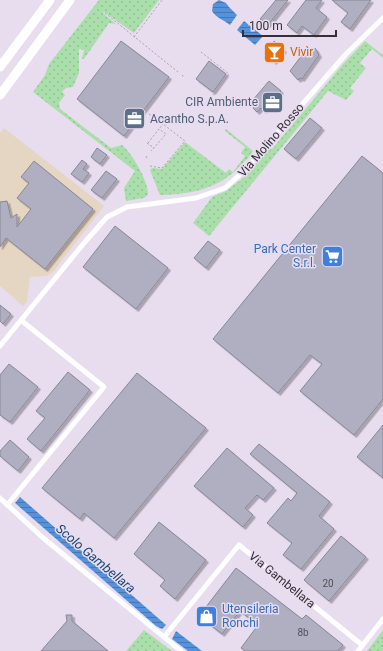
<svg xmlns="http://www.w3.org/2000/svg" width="383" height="651" font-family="Roboto,sans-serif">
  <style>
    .commercial { fill: #e5d5c3 }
    .grass { fill: url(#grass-dots) }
    .water { fill: url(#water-rules) }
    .building { fill: #b0afc1; stroke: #878798; filter: url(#shadow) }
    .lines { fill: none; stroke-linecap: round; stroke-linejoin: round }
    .path { stroke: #a9a0ae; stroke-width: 1; stroke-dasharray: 2 2; stroke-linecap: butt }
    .minor { stroke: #fff; stroke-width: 5 }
    .motorway { stroke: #fff; stroke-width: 9 }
    .labels { text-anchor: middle; stroke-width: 3; stroke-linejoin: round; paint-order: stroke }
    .number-label { font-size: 10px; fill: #535059 }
    .food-label { font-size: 12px; fill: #c56008; stroke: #e8ddef; text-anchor: start }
    .service-label { font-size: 12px; fill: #4e5e75; stroke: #e8ddef; text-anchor: end }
    .street-label { font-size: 12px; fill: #343036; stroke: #e8ddef }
    .shop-label { font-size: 12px; fill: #366cbe; stroke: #e8ddef; text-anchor: end }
    .water-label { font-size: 13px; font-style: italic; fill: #194373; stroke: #e8ddef }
  </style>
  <defs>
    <pattern id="grass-dots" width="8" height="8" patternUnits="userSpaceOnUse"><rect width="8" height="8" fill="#aadfab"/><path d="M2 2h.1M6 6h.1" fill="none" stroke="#93c094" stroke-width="1.8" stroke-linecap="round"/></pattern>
    <pattern id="water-rules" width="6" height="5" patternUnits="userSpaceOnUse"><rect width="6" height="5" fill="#5592dd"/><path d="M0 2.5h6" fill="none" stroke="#4778b4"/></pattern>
    <filter id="shadow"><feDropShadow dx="2.5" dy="2.5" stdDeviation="0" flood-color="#0004"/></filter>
  </defs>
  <rect width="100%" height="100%" fill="#e8ddef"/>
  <path class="commercial" d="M4,128l100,78 -51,66 -6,4 -17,1 -3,24 -4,5 -23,-20v-153z"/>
  <g class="grass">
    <path d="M99,0h60l-25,33 -30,-21 -1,1 13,11 -7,-1 -25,36h-2l2,-9 -5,-1v24l-6,14 -7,1 -4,4 3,3 -6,8 1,6 51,39 11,-3c10,8 27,37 26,50l-4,3 -18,3 -2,-13 11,-17 -102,-79 12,-17 4,-11z"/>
    <path d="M365,41l18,14v3l-11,-9 -12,14 6,5 -16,20 4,3 -8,9 -18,-9 -119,145 -16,-13 19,-26 14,-6 18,-14 25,-29 3,1 71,-85z"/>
    <path d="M226,129l27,22c-2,5 -8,10 -12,14 -22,24 -49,29 -81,30l-10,-25 2,-2 10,1 23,-27 41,31 3,-4 4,3 12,-16 -4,-3 4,-6 -20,-16z"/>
    <path d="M144,630l28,21h-46z"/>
    <path d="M383,630v21h-16z"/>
  </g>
  <g class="water">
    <path d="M219,0l7,3 3,4 8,8 -7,10c-6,-5 -15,-8 -18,-14l1,-7z"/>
    <path d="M244,21l19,15 -8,9 -18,-15z"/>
    <path d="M20,497l146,128 -4,4 -6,-3 -141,-123z"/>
    <path d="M176,631l26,20h-14l-16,-12z"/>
  </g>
  <g class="building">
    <path d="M276,0h12l-20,25 -8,-6z"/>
    <path d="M306,0h16l-6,8 11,9 -13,18 -12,-9 -5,7 -10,-8z"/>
    <path d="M332,0h39l-21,29 -9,-7 7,-9z"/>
    <path d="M121,41l48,36 -45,59 -47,-37z"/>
    <path d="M274,41l10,9 -10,12 -10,-8z"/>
    <path d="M308,47l4,4 3,-3 4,7 -17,24 -2,-1 -2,2 -8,-9z"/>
    <path d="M209,61l17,13 -13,18 -17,-13z"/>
    <path d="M269,81l12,10 -17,20 -3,-3 -4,4 -4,-4 3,-4 -4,-3z"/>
    <path d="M310,118l12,10 -26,31 -12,-10z"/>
    <path d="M97,148l10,7 -7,9 -9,-7z"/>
    <path d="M362,156l21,17v226l-29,36 -54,-44 22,-27 -12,-9 -32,38 -65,-54z"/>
    <path d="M82,160l5,4 -4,5 6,4 -7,9 -11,-8z"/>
    <path d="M34,161l59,48 -48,60 -39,-31 -6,9v-45l7,-1 4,17 6,-4v13l14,-18 -14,-11 12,-15 -8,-6z"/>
    <path d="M106,171l11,8 -15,19 -11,-8z"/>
    <path d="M115,226l53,42 -32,41 -53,-42z"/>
    <path d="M208,241l12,9 -14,18 -12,-10z"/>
    <path d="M0,305l11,9 -8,10 -3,-3z"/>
    <path d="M9,364l29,23 -28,35 -10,-7v-40z"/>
    <path d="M68,372l22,18 -49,61 -14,-12 18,-21 -9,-7z"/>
    <path d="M137,373l69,55 -92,110 -30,-25 -4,6 -38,-31z"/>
    <path d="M383,425v53l-26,-21z"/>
    <path d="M10,440l19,17 -11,14 -18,-15v-5z"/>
    <path d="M259,444l71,58 -11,14 15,13 -33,40 -18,-14 9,-12 -25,-20 21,-25 3,3 6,-8 -47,-39z"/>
    <path d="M227,448l47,40 -11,12 -6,-5 -12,13 8,7 -10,12 -49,-41z"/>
    <path d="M159,522l47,38 -31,39 -15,-13 5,-6 -31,-26z"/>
    <path d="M341,536l25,21 -37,44 -25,-21z"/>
    <path d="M236,568l66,51 4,-4 37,30 -5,6h-93l-4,-3 17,-23 -18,-14 -18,23 -23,-18z"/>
    <path d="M66,615h6v6l36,30h-67l26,-30z"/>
  </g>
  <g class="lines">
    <g class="path">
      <path d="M105,13l73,59"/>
      <path d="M134,37l28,-37"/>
      <path d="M201,52l28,22 -17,23"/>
      <path d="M182,75l3,3"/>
      <path d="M149,114l14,10 -4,5"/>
      <path d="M147,143l7,5"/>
      <path d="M148,143l11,-14 7,5 -15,17"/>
      <path d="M146,158l1,-2"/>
      <path d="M150,166l12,2 23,-27 -22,-17"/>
    </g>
    <g class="minor">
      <path d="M0,346l84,-103 23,-26 20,-10 69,-9 29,-10 21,-19 100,-115 37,-36"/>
      <path d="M0,498l42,39 139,114"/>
      <path d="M7,505l97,-118 -82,-66"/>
      <path d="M164,637l75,-92 123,100"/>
      <path d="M358,651l25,-32"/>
    </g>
    <g class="motorway">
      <path d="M0,67l50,-67"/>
      <path d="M0,95l70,-95"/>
    </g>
  </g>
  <defs>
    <symbol id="bar-square" viewBox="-11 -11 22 22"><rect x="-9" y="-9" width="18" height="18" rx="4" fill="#e8710a" stroke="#e8ddef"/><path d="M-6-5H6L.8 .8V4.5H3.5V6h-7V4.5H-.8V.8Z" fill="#fff"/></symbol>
    <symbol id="office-square" viewBox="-11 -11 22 22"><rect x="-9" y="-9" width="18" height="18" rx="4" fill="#5c6f8a" stroke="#e8ddef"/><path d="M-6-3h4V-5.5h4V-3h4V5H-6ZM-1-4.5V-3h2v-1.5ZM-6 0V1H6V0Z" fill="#fff"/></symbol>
    <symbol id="supermarket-square" viewBox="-11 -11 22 22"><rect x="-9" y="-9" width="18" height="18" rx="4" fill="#3f7fe0" stroke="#e8ddef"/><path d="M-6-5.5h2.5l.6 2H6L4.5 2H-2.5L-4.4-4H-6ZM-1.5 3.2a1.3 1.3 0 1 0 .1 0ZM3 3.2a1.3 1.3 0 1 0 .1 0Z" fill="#fff"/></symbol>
    <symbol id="shop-square" viewBox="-11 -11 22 22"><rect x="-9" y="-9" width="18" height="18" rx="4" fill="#3f7fe0" stroke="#e8ddef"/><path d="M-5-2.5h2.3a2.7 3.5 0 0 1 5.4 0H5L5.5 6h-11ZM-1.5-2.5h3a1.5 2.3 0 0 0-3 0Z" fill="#fff"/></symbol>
  </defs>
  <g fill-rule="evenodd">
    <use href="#bar-square" x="262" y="40" width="25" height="25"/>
    <use href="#office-square" x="260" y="90" width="25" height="25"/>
    <use href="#office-square" x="122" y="106" width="25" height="25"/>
    <use href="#supermarket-square" x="320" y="244" width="25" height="25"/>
    <use href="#shop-square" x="194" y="604" width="25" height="25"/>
  </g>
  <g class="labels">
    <g class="number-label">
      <text x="328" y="587">20</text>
      <text x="303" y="636">8b</text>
    </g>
    <g class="food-label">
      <text x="290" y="56">Vivìr</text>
    </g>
    <g class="service-label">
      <text x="258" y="106">CIR Ambiente</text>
      <text x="150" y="123" text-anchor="start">Acantho S.p.A.</text>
    </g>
    <g class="street-label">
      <text transform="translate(271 140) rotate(-49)" y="4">Via Molino Rosso</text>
      <text transform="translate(282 580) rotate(39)" y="4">Via Gambellara</text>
    </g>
    <g class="shop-label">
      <text x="316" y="253">Park Center<tspan x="316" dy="14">S.r.l.</tspan></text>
      <text x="222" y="613" text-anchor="start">Utensileria<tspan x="222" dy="14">Ronchi</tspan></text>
    </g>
    <g class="water-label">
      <text transform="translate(96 558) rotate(40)" y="5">Scolo Gambellara</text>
    </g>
  </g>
  <path d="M243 30v6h93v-6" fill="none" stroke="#343036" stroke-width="2"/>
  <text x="249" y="30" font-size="12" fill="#343036" stroke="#e8ddef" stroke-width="3" paint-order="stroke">100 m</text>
</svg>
